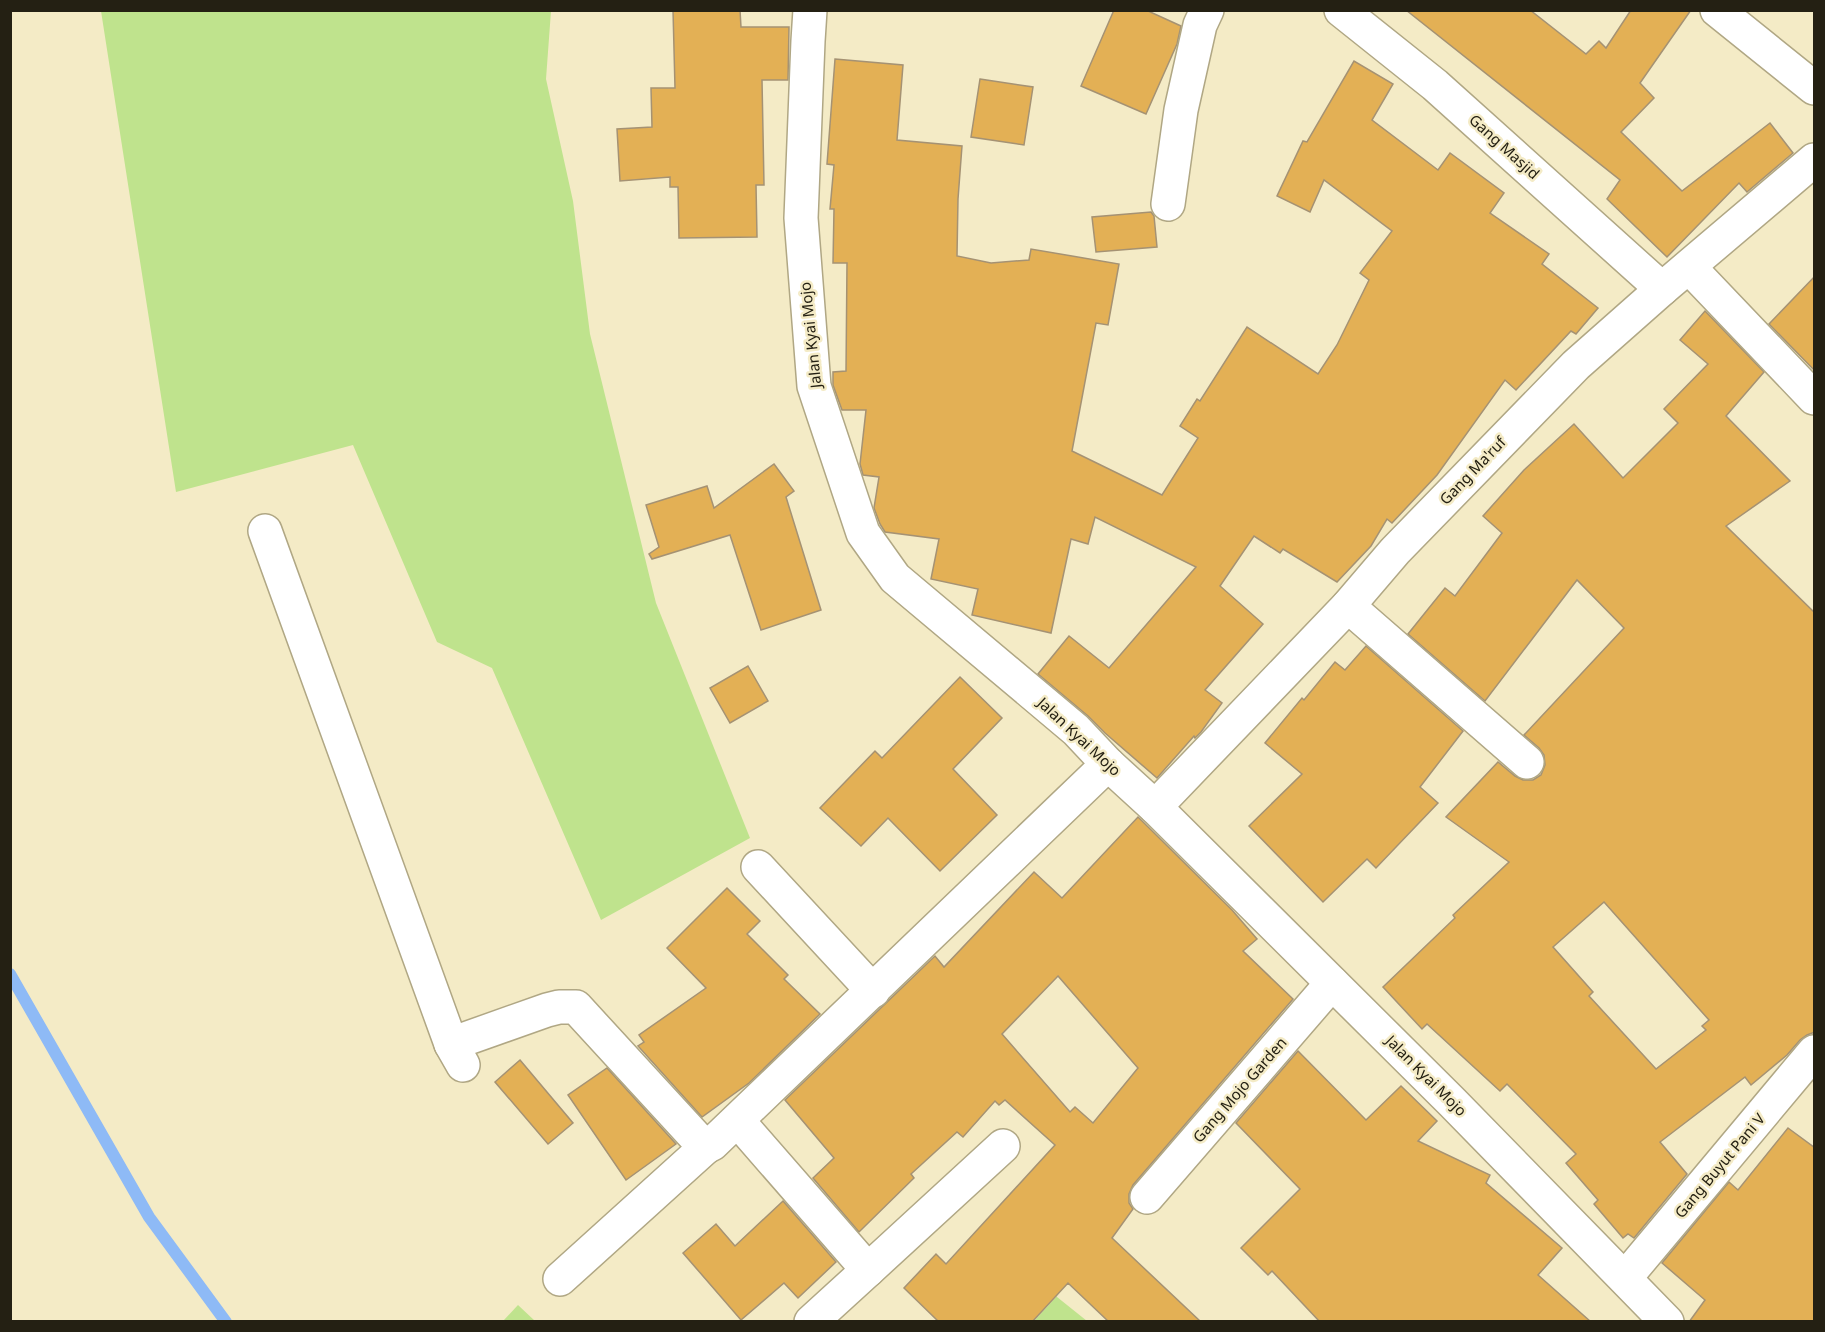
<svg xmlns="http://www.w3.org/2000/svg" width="1825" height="1332" font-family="'Noto Sans',sans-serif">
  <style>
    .green { fill: #bfe38d }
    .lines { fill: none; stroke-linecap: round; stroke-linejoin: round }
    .stream { stroke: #8ebaf6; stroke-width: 12 }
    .building { fill: #e3b055; stroke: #a59273; stroke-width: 1.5; fill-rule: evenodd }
    .minor-casing { stroke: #b0a784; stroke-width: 36 }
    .minor { stroke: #fff; stroke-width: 33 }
    .labels { text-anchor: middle; stroke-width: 5; stroke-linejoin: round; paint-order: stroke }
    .street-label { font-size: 15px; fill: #242013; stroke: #f4ebc6 }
  </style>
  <rect width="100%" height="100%" fill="#f4ebc6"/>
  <g class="green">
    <path d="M101,11h450l-5,68 27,122 17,133 66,269 94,235 -149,82 -109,-252 -55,-26 -84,-197 -177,47z"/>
    <path d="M1057,1296v1l30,24h-53z"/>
    <path d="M518,1305l17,16h-32z"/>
  </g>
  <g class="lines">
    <path class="stream" d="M10,974l139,243 77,105"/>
  </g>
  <g class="building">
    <path d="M673,10h67l1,17h48l-1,53h-26l2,105h-8l1,52 -78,1 -1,-51h-8v-10l-50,4 -3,-52 35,-2 -1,-39h24z"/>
    <path d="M1114,10h32l35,16 -4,18 -31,70 -65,-28z"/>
    <path d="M1406,10h124l56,44 13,-13 7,7 25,-38h60l-51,73 14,15 -33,34 61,59 88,-68 23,30 -46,39 -8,-9 -72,74 -60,-58 13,-19z"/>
    <path d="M835,59l68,6 -6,75 65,6 -4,53 -1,57 34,7 38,-3 2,-11 88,15 -11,61 -12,-2 -24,128 90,44 36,-57 -18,-12 17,-27 3,2 47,-74 71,47 19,-29 32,-65 -9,-7 32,-42 -68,-51 -14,32 -33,-16 26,-55 4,1 47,-81 39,23 -21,36 66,50 12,-17 54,40 -14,20 59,41 -7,10 56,44 -22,26 -5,-3 -55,59 -11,-10 -68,95 -45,48 -5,-4 -16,27 -34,36 -54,-33 -3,4 -26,-17 -34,50 43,38 -58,66 17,13 -21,29 -6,6 -1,-2 -37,42 -52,-45 -17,-17 -50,-42 31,-38 40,32 87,-101 -101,-50 -7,27 -17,-5 -20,94 -79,-18 6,-26 -47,-10 8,-40 -54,-7 -5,-8 -6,-16 5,-31 -16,-2 -3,-11 6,-54h-24l-9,-25v-13l13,-1 1,-108h-14l1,-54h-4l4,-44 -7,-1z"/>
    <path d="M980,79l53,8 -9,58 -53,-8z"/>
    <path d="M1151,212l3,4 3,31 -61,5 -4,-35z"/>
    <path d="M1815,276v95l-46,-47z"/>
    <path d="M1705,311l59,61 -38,44 64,65 -64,45 89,87v419l-8,3 -7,5 -13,15 -36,30 -6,-8 -85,65 27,32 -53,64 -6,-4 -5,4 -29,-34 4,-4 -32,-37 10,-9 -69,-70 -7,7 -73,-67 -5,5 -39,-42 72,-69 -2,-3 56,-53 -63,-45 52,-55 17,14 8,4h10l8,-5 4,-10 -1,-10 -5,-7 -15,-13 100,-107 -47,-48 -92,121 -77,-67 37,-46 10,8 47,-63 -19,-17 41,-46 50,-46 49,54 55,-55 -14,-14 44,-45 -28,-24zM1604,902l105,118 -7,6 4,4 -50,39 -67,-73 4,-4 -40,-45z"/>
    <path d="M774,464l20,27 -8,6 35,113 -60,20 -31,-95 -78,24 -3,-5 10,-7 -13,-42 61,-19 7,22z"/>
    <path d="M1366,646l97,85 -43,56 18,16 -62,65 -9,-9 -44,43 -74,-76 53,-52 -37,-31 37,-45 2,2 31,-38 10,8z"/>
    <path d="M748,666l20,35 -38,22 -20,-35z"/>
    <path d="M960,677l42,41 -49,51 44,46 -57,56 -52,-53 -27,28 -41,-38 55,-57 7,7z"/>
    <path d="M1138,817l94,93 25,29 -14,12 50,48 -160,186 -4,9v9l4,6 -21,29 89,84h-92l-41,-39 -36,39h-93l-35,-34 32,-34 10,10 109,-119 -50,-45 -6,5 -4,-4 -32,36 -6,-5 -46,42 3,4 -55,54 -46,-54 21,-20 -49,-58 150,-144 9,11 90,-95 28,26zM1058,976l80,92 -45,55 -18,-16 -5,5 -68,-78z"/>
    <path d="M727,888l33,33 -13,13 41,41 -4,4 36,35 -71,69 -47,34 -64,-71 6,-4 -5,-7 67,-47 -39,-40z"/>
    <path d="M1298,1051l68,69 35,-34 36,35 -19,20 72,34 -4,8 76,65 -24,27 53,47h-271l-48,-51 -4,4 -27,-27 59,-59 -64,-66z"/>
    <path d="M520,1060l53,63 -25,21 -53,-62z"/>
    <path d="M607,1068l69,76 -50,36 -58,-85z"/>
    <path d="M1788,1128l27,20v174h-126l16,-22 -43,-37 67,-81 9,8z"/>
    <path d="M783,1201l53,61 -38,36 -14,-15 -43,37 -58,-67 33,-29 19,22z"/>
  </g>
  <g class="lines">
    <defs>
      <g id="minor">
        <path d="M810,10l-2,31 -7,177 13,168 49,147 32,45 181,152 32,34 47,43 297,295 215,220"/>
        <path d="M1341,10l94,75 227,204"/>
        <path d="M1717,10l97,78"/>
        <path d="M1168,204l13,-94 19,-85 7,-15"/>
        <path d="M1689,267l125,131"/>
        <path d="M265,531l186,513"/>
        <path d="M1348,606l179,156"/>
        <path d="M1155,807l193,-201 47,-55 181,-186 86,-76 152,-129"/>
        <path d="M758,867l115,124"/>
        <path d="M463,1065l-12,-21 96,-34 12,-3h17l124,135 6,5 6,-3 396,-380"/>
        <path d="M738,1121l130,149 -57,52"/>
        <path d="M1147,1197l185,-214"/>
        <path d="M868,1270l135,-124"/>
        <path d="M1625,1278l189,-226"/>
        <path d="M560,1279l146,-132"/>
      </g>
    </defs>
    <use href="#minor" class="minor-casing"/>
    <use href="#minor" class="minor"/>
  </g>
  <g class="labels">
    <g class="street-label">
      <text transform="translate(1504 147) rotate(42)" y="5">Gang Masjid</text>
      <text transform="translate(811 335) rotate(-96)" y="5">Jalan Kyai Mojo</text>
      <text transform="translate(1473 471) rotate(-46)" y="5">Gang Ma'ruf</text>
      <text transform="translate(1079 737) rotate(43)" y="5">Jalan Kyai Mojo</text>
      <text transform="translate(1426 1076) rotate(45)" y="5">Jalan Kyai Mojo</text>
      <text transform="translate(1240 1090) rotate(-49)" y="5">Gang Mojo Garden</text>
      <text transform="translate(1720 1166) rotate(-50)" y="5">Gang Buyut Pani V</text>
    </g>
  </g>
  <rect width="1825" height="1332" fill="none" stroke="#242013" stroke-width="24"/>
</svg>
